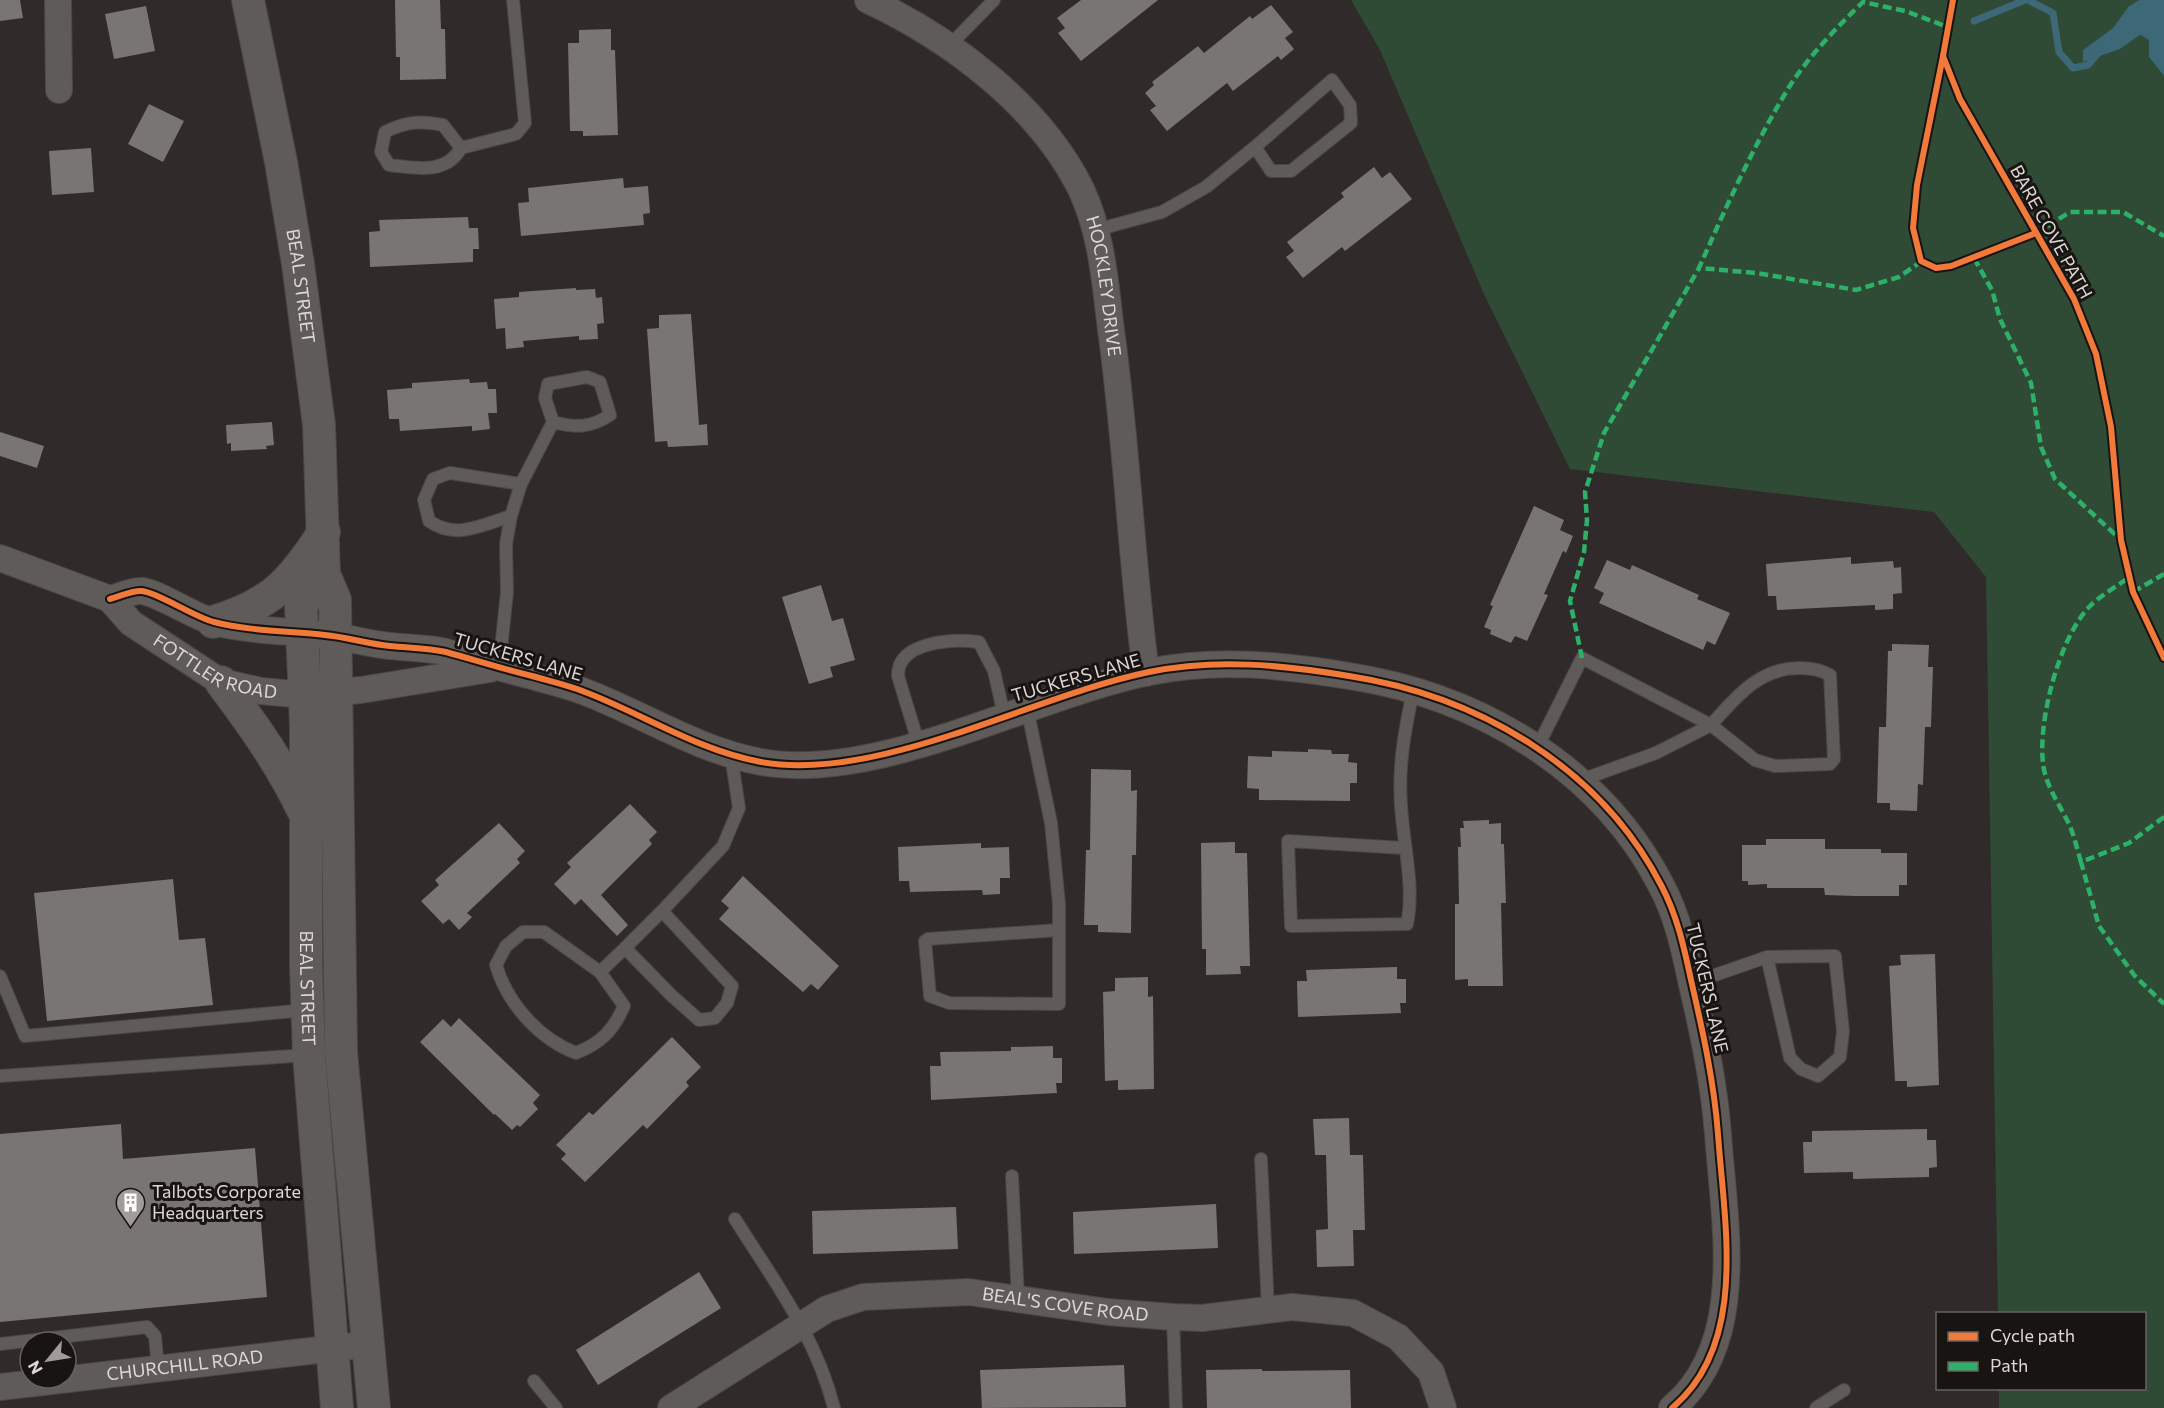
<svg xmlns="http://www.w3.org/2000/svg" width="2164" height="1408" font-family="Commissioner,sans-serif">
  <style>
    .green { fill: #304b35 }
    .water { fill: #3c6877 }
    .lines { fill: none; stroke-linecap: round; stroke-linejoin: round }
    .stream { stroke: #3c6877; stroke-width: 7 }
    .building { fill: #797575 }
    .service-casing { stroke: #4b4745; stroke-width: 14 }
    .minor-casing { stroke: #4b4745; stroke-width: 28 }
    .tertiary-casing { stroke: #4b4745; stroke-width: 34 }
    .service { stroke: #5f5b59; stroke-width: 12 }
    .minor { stroke: #5f5b59; stroke-width: 26 }
    .tertiary { stroke: #5f5b59; stroke-width: 32 }
    .quiet { stroke: #2db169; stroke-width: 4.5; stroke-dasharray: 9 4.5; stroke-linecap: butt }
    .cycleway-casing { stroke: #181412; stroke-width: 10 }
    .cycleway { stroke: #f17a3a; stroke-width: 6 }
    .labels { text-anchor: middle; stroke-width: 6; stroke-linejoin: round; paint-order: stroke }
    .street-label { font-size: 18px; fill: #ded7d5; stroke: #181412 }
    .poi-label { font-size: 18px; fill: #ded7d5; stroke: #181412; text-anchor: start }
  </style>
  <rect width="100%" height="100%" fill="#302b2a"/>
  <path class="green" d="M1351,0h788l-10,6 -16,22 -30,22v12l37,-13 20,-14 9,5v17l15,19v1332h-165v-19l145,-1v-74l-146,-1 -12,-736 -52,-65 -364,-43 -86,-175 -104,-244z"/>
  <path class="water" d="M2139,0h25v76l-15,-19v-17l-9,-5 -20,14 -37,13v-12l30,-22 16,-22z"/>
  <g class="lines">
    <g class="stream">
      <path d="M2028,0l25,13 6,39 14,16 15,-3 11,-13"/>
      <path d="M1974,21l51,-21"/>
    </g>
  </g>
  <g class="building">
    <path d="M0,0h20l3,18 -23,3z"/>
    <path d="M395,0h45l1,29h4l1,50 -46,1v-23h-4z"/>
    <path d="M1081,0h77l-77,61 -23,-28 7,-5 -8,-10z"/>
    <path d="M1271,5l22,27 -8,6 9,11 -13,11 -3,-4 -45,35 -6,-8 -60,48 -17,-21 6,-4 -11,-13 9,-8 -2,-3 46,-36 6,7 46,-37 2,3z"/>
    <path d="M146,6l9,45 -41,8 -9,-45z"/>
    <path d="M611,29v21h4l3,85 -35,1v-5h-13l-2,-88h11v-13z"/>
    <path d="M149,104l35,17 -21,41 -35,-18z"/>
    <path d="M91,148l3,44 -42,3 -3,-44z"/>
    <path d="M1374,167l8,11 8,-6 22,27 -67,52 -3,-4 -39,31 -17,-21 8,-6 -7,-9 57,-45 -3,-4z"/>
    <path d="M623,178l1,10 24,-2 2,27 -7,1 1,11 -123,11 -3,-33 11,-1 -1,-14z"/>
    <path d="M468,217l1,11h9l1,21h-6v13l-103,5 -1,-35 11,-1 -1,-11z"/>
    <path d="M576,288v2l19,-1 1,9 6,-1 2,26 -7,1 1,15 -19,1v-4l-56,5 1,6 -18,2 -1,-21 -9,1 -2,-30 25,-2v-5z"/>
    <path d="M691,314l8,111 8,-1 1,21 -40,2 -1,-6 -12,1 -8,-113 12,-1v-13z"/>
    <path d="M469,379l1,4 17,-1 1,7h8l1,24h-9l2,16 -18,2v-5l-72,5 -1,-12h-10l-2,-29 25,-2v-5z"/>
    <path d="M272,422l2,23 -8,1 1,3 -36,2v-8l-4,1 -1,-19z"/>
    <path d="M0,432l44,14 -7,22 -37,-12z"/>
    <path d="M1534,506l30,14 -4,10 13,6 -7,17 -3,-2 -19,43 4,1 -21,46 -12,-5 -4,7 -21,-9 1,-4 -7,-3 9,-21 -3,-1z"/>
    <path d="M1851,557v7l42,-3 1,7 7,-1 1,26 -9,1v15l-18,1v-5l-98,5 -1,-14h-8l-2,-32z"/>
    <path d="M1607,560l23,10 2,-5 67,30 -2,4 33,14 -15,32 -8,-4 -4,9 -104,-47 5,-10 -10,-5z"/>
    <path d="M821,585l11,36 11,-3 12,42 -25,7 3,10 -24,7 -27,-87z"/>
    <path d="M1892,644l37,1 -1,22h5l-2,60h-6l-2,58 -5,-1 -1,27 -27,-1v-7h-13l2,-76h7l2,-76h4z"/>
    <path d="M1308,749l23,1 1,4h17l-1,8 9,1v20h-7v18l-91,-1v-11l-12,-1 1,-32 24,1v-6l36,1z"/>
    <path d="M1091,769l40,1v21l6,-1 -1,65h-4l-1,78 -33,-1v-7h-14l2,-75h4z"/>
    <path d="M630,804l27,28 -8,8 3,4 -51,51 27,30 -11,11 -36,-37 -6,6 -21,-21 17,-17 -4,-4z"/>
    <path d="M1489,820v4l12,-1v21h3l2,59h-5l2,83h-35v-7l-13,1v-76h4l-1,-57h3l-1,-19h4l-1,-7z"/>
    <path d="M499,823l26,28 -8,8 3,4 -53,50 5,4 -13,13 -10,-11 -6,5 -22,-23 18,-16 -4,-5z"/>
    <path d="M1766,839h59v10h56v4h26v32h-8v11h-43l-31,-1 -1,-7h-57v-4l-19,1v-4h-6v-36h24z"/>
    <path d="M1235,842v11h12l3,113h-10l1,8 -35,1v-26h-4l-1,-106z"/>
    <path d="M981,843v5l28,-1 1,31h-10v16l-17,1 -1,-5 -72,2 -1,-11h-10l-1,-34z"/>
    <path d="M743,876l96,90 -21,24 -7,-6 -8,8 -84,-73 10,-11 -8,-7z"/>
    <path d="M173,879l6,61 26,-2 8,67 -166,16 -13,-128z"/>
    <path d="M1935,954l4,131 -32,2v-6h-12l-6,-115 12,-1 -1,-10z"/>
    <path d="M1397,967v12h9v24h-6l1,10 -103,4 -1,-36h10l-1,-11z"/>
    <path d="M1148,977v20l5,-1 1,93 -36,1v-10l-13,1 -2,-89 12,-1v-13z"/>
    <path d="M459,1018l81,77 -7,8 5,6 -18,18 -3,-2 -5,5 -17,-16 -1,1 -74,-73 23,-23 8,8z"/>
    <path d="M672,1037l29,30 -15,15 3,4 -42,43 -4,-4 -58,57 -24,-23 5,-5 -10,-9 33,-33 4,3z"/>
    <path d="M1053,1046v12h9v25h-6l1,10 -126,7 -1,-34h11l-1,-14 71,-1v-4z"/>
    <path d="M1349,1118l1,37h13l2,75h-12l1,36 -37,1 -1,-37 12,-1 -2,-74h-11l-2,-36z"/>
    <path d="M121,1124l2,35 132,-11 12,149 -267,25v-188z"/>
    <path d="M1927,1129v11h9l1,27 -8,1v9l-76,2v-7l-49,1 -1,-31h9v-11z"/>
    <path d="M1216,1204l2,44 -144,6 -1,-42z"/>
    <path d="M956,1207l2,42 -145,5 -1,-43z"/>
    <path d="M699,1272l22,36 -123,77 -22,-35z"/>
    <path d="M1124,1365l2,42 -144,1 -2,-38z"/>
    <path d="M1262,1369v2l88,-1 1,38h-144l-1,-38z"/>
  </g>
  <g class="lines">
    <defs>
      <g id="service">
        <path d="M950,45l44,-45"/>
        <path d="M461,148l-18,-23c-24,-4 -36,-4 -58,7l-4,20 8,13c27,3 57,10 72,-17l55,-14 9,-11 -12,-123"/>
        <path d="M1096,230l66,-18 44,-25 49,-40 16,24h20l60,-48 -1,-18 -18,-25 -77,67"/>
        <path d="M521,484l-71,-11 -17,6 -9,21 5,21c27,19 53,4 82,-5l10,-32 32,-62 -8,-24 3,-14 39,-7 13,5 10,33c-20,13 -34,13 -57,7"/>
        <path d="M499,668l8,-76 -1,-48 5,-28"/>
        <path d="M1027,708l24,115 8,81v100l-110,-1 -19,-7 -5,-55 3,-2 131,-9"/>
        <path d="M919,745l-21,-69c-1,-35 55,-37 81,-34l15,29 10,44"/>
        <path d="M1537,748l45,-90 129,67c24,-27 48,-57 88,-57 11,0 21,1 31,7l4,84 -4,5 -55,2 -20,-6 -44,-35 -55,28 -75,27"/>
        <path d="M1404,848l-116,-7 3,85 116,-2c8,-37 -4,-81 -6,-119 -3,-40 4,-75 12,-114"/>
        <path d="M662,911l-37,37 46,47 28,25 16,-2 12,-15 5,-17 -70,-75 61,-65 16,-38 -8,-53"/>
        <path d="M600,972l24,34c-11,25 -23,37 -48,47 -37,-14 -69,-50 -80,-88l10,-19 17,-14h21l56,40 25,-24"/>
        <path d="M0,976l25,60 281,-26"/>
        <path d="M1692,983l75,-26 68,-1 8,75 -3,26 -22,19 -17,-7 -11,-11 -23,-101"/>
        <path d="M0,1076l307,-21"/>
        <path d="M1261,1159l7,151"/>
        <path d="M1012,1176l6,123"/>
        <path d="M735,1219c39,62 81,117 99,189"/>
        <path d="M1173,1317l3,91"/>
        <path d="M0,1344l147,-17 8,9 3,33"/>
        <path d="M534,1381l22,27"/>
        <path d="M1816,1408l28,-18"/>
      </g>
      <g id="minor">
        <path d="M58,0l1,90"/>
        <path id="s1" d="M868,0c83,39 171,105 213,189 21,45 24,93 30,141 16,114 20,229 35,343"/>
        <path id="s2" d="M0,558l110,41 21,24 90,59 40,9 44,4 56,-5 129,-21"/>
        <path d="M110,599c8,-2 23,-9 32,-8 17,2 52,26 72,31 35,9 75,9 111,13 22,2 43,9 65,11 19,2 38,2 56,6 29,8 57,17 86,24 17,5 36,9 53,16 60,23 112,58 176,70 117,21 271,-66 388,-90 67,-14 134,-7 200,4 129,20 251,91 312,209 16,30 23,62 30,95 12,52 23,102 27,154 6,88 31,210 -46,274"/>
        <path id="s3" d="M0,1387l370,-43"/>
        <path id="s4" d="M671,1408l156,-99 36,-12 106,-5 139,20 65,5 29,1 90,-11 61,6 45,24 33,35 12,36"/>
      </g>
      <g id="tertiary">
        <path id="s5" d="M248,0l33,162 17,102 21,161 5,149 11,26 6,452 33,356"/>
        <path id="s6" d="M324,574l-23,31 5,121v239l3,90 28,353"/>
        <path d="M213,622c59,-18 78,-39 111,-90"/>
        <path d="M221,682c31,41 60,82 82,128"/>
      </g>
    </defs>
    <use href="#service" class="service-casing"/>
    <use href="#minor" class="minor-casing"/>
    <use href="#tertiary" class="tertiary-casing"/>
    <use href="#service" class="service"/>
    <use href="#minor" class="minor"/>
    <use href="#tertiary" class="tertiary"/>
    <g class="quiet">
      <path d="M2036,233l34,-21h53l41,24"/>
      <path d="M1974,258l18,32 8,29 31,64 10,64 14,32 66,61"/>
      <path d="M1922,261l-23,16 -43,13 -100,-17 -57,-5c28,-63 56,-126 92,-184 20,-30 46,-57 72,-82l42,9 43,16"/>
      <path d="M2133,592l31,-18"/>
      <path d="M1582,658l-12,-57 14,-49 3,-32 -2,-28 19,-59 95,-165"/>
      <path d="M2164,817l-35,26 -48,19 18,64 35,49 30,29"/>
      <path d="M2081,862c-4,-13 -7,-28 -13,-40 -9,-18 -23,-38 -25,-59 -5,-43 16,-124 46,-156 11,-11 28,-21 41,-30"/>
    </g>
    <defs>
      <g id="cycleway">
        <path d="M1953,0l-10,56 17,43 114,200 22,55 15,73 10,113 12,52 31,66"/>
        <path d="M1943,56l-26,129 -4,43 8,33 15,7 15,-2 85,-33"/>
        <path d="M110,599c8,-2 23,-9 32,-8 17,2 52,26 72,31 35,9 75,9 111,13 22,2 43,9 65,11 19,2 38,2 56,6 29,8 57,17 86,24 17,5 36,9 53,16 60,23 112,58 176,70 117,21 271,-66 388,-90 67,-14 134,-7 200,4 129,20 251,91 312,209 16,30 23,62 30,95 12,52 23,102 27,154 6,88 31,210 -46,274"/>
      </g>
    </defs>
    <use href="#cycleway" class="cycleway-casing"/>
    <use href="#cycleway" class="cycleway"/>
  </g>
  <defs>
    <symbol id="building-pin" viewBox="-11 -11 22 30"><path d="M0 17L-7.5 6A9.5 9.5 0 1 1 7.5 6Z" fill="#a19b99" stroke="#181412"/><path d="M-4-6H4V6H1V3H-1V6H-4ZM-2.5-4.3h1.7v1.8h-1.7ZM.8-4.3h1.7v1.8H.8ZM-2.5-1h1.7V.8h-1.7ZM.8-1h1.7V.8H.8Z" fill="#fff"/></symbol>
  </defs>
  <g fill-rule="evenodd">
    <use href="#building-pin" x="114" y="1186" width="33" height="45"/>
  </g>
  <g class="labels">
    <g class="street-label">
      <text transform="translate(2051 232) rotate(61)" y="6">BARE COVE PATH</text>
      <text dy="6" stroke="none"><textPath href="#s5" startOffset="291">BEAL STREET</textPath></text>
      <text dy="6" stroke="none"><textPath href="#s1" startOffset="390">HOCKLEY DRIVE</textPath></text>
      <text transform="translate(518 657) rotate(16)" y="6">TUCKERS LANE</text>
      <text dy="6" stroke="none"><textPath href="#s2" startOffset="246">FOTTLER ROAD</textPath></text>
      <text transform="translate(1076 678) rotate(-16)" y="6">TUCKERS LANE</text>
      <text dy="6" stroke="none"><textPath href="#s6" startOffset="422">BEAL STREET</textPath></text>
      <text transform="translate(1707 988) rotate(77)" y="6">TUCKERS LANE</text>
      <text dy="6" stroke="none"><textPath href="#s4" startOffset="426">BEAL'S COVE ROAD</textPath></text>
      <text dy="6" stroke="none"><textPath href="#s3" startOffset="186">CHURCHILL ROAD</textPath></text>
    </g>
    <g class="poi-label">
      <text x="152" y="1198">Talbots Corporate<tspan x="152" dy="21">Headquarters</tspan></text>
    </g>
  </g>
  <rect x="1936" y="1312" width="210" height="78" fill="#181412" stroke="#676260" stroke-width="1.5"/>
  <rect x="1948" y="1332" width="30" height="9" fill="#f17a3a" stroke="#676260" stroke-width="1.5"/>
  <text x="1990" y="1342" font-size="18" fill="#ded7d5">Cycle path</text>
  <rect x="1948" y="1362" width="30" height="9" fill="#2db169" stroke="#676260" stroke-width="1.5"/>
  <text x="1990" y="1372" font-size="18" fill="#ded7d5">Path</text>
  <g transform="translate(48 1360) rotate(240)"><circle r="28" fill="#181412" stroke="#676260" stroke-width="1.5"/>
  <path d="M0-4.5L10 22L0 15L-10 22Z" fill="#a19b99"/>
  <text y="-9" font-size="16" font-weight="bold" text-anchor="middle" fill="#ded7d5">N</text>
  </g>
</svg>
